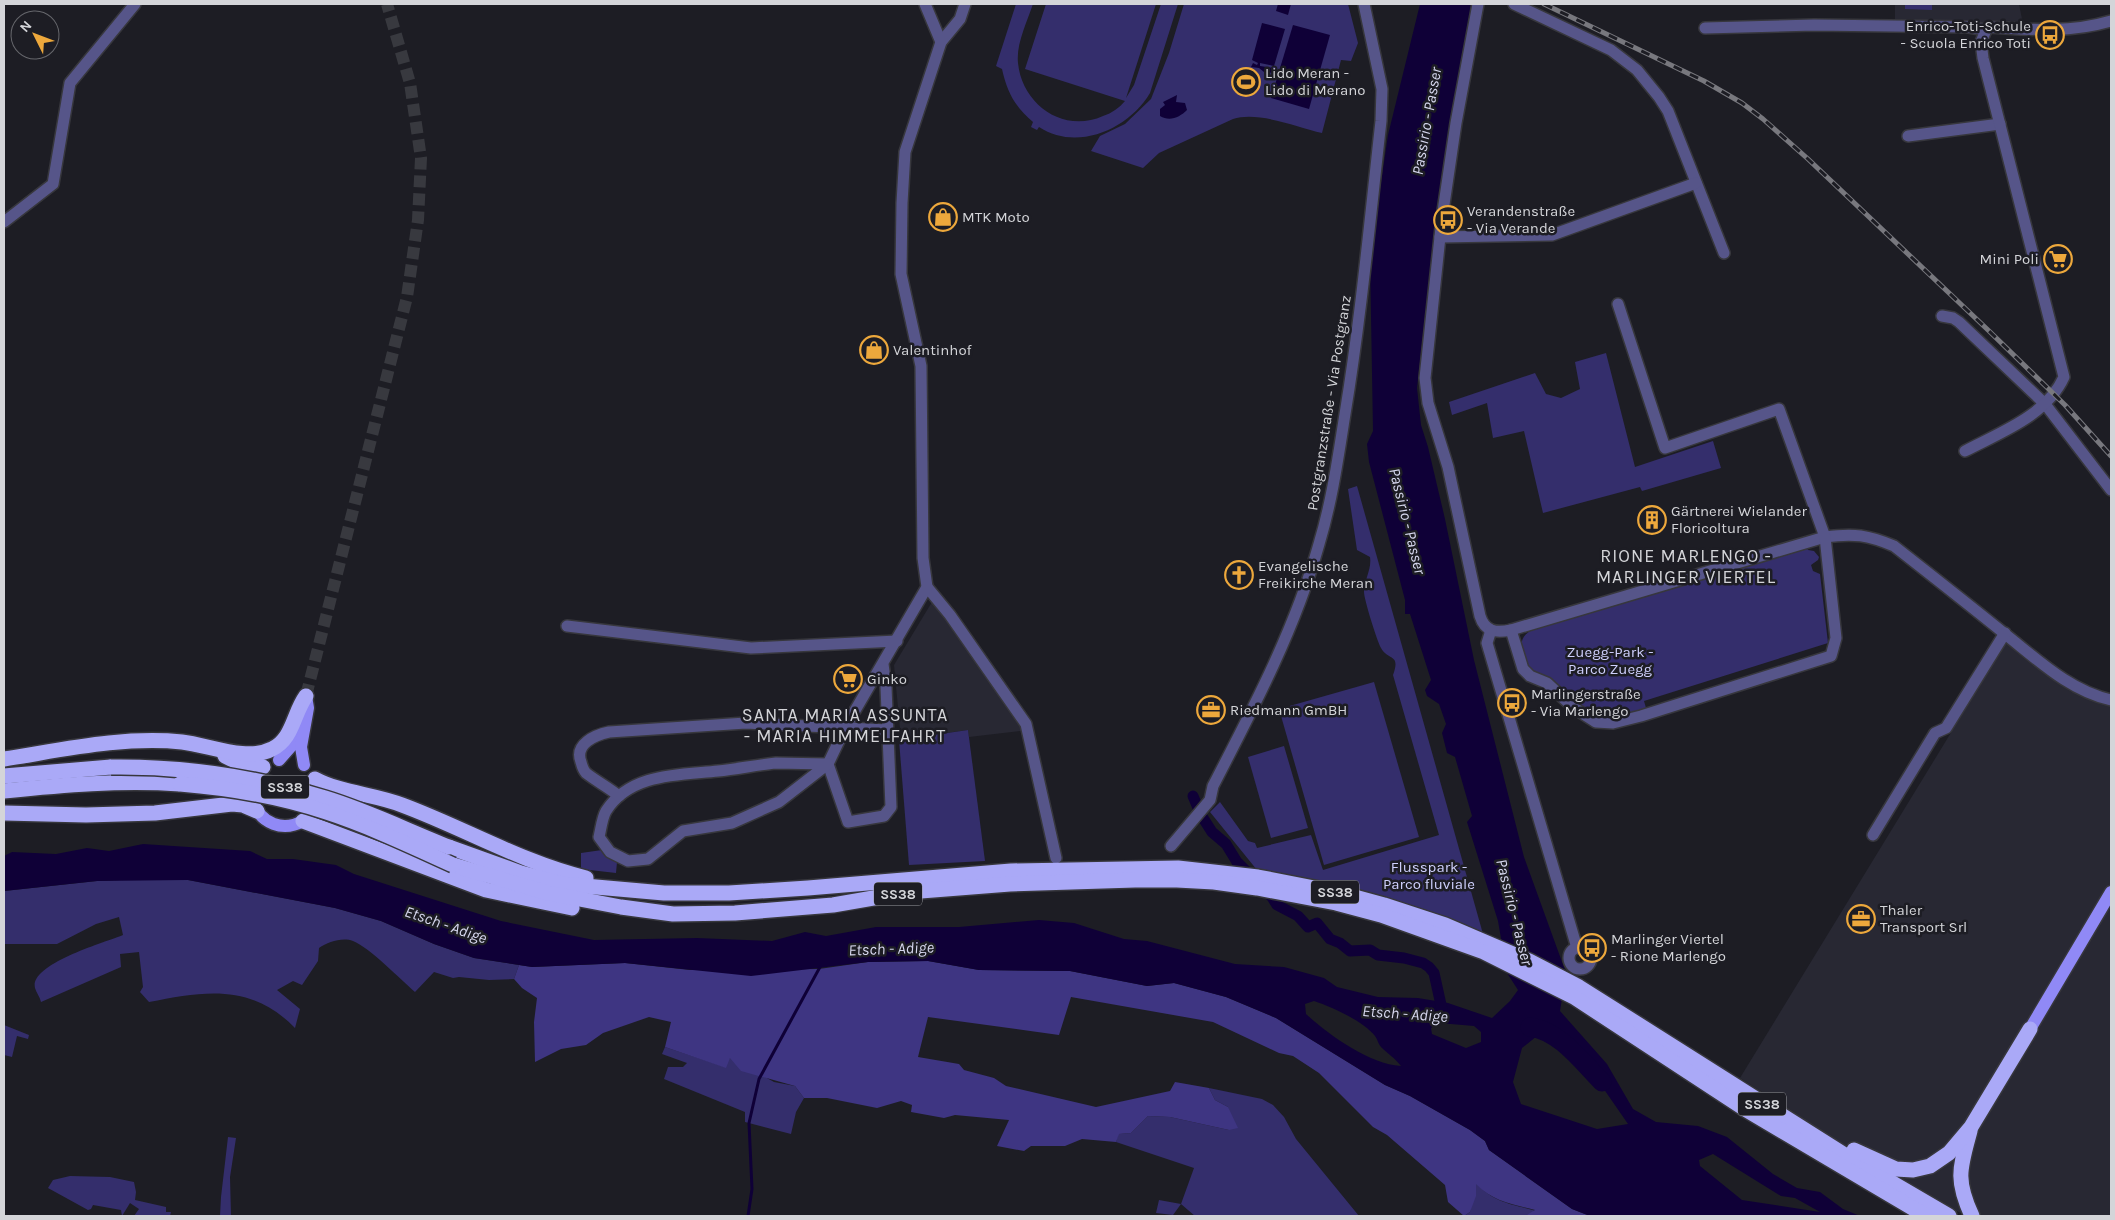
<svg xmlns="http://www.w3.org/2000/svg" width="2115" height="1220" font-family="Karla,sans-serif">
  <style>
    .built { fill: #282833 }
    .green { fill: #342e6c }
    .forest { fill: #3e3582 }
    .water { fill: #0f0037; fill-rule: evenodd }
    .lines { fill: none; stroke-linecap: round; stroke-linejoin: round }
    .stream { stroke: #0f0037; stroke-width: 3 }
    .canal { stroke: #0f0037; stroke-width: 11 }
    .river { stroke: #0f0037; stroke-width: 19 }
    .major-tunnel { stroke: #38393f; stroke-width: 12; stroke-dasharray: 12 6; stroke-linecap: butt }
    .minor-casing { stroke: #37373d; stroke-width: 14 }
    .major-casing { stroke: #37373d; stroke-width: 15 }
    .highway-casing { stroke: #37373d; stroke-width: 18 }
    .minor { stroke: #565589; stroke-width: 11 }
    .major { stroke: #9089f6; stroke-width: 12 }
    .highway { stroke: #aaa9f7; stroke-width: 15 }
    .rail-casing { stroke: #78787e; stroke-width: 5 }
    .rail { stroke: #1d1d24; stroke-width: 3; stroke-dasharray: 9; stroke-linecap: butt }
    .highway-bridge-casing { stroke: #37373d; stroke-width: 18; stroke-linecap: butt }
    .highway-bridge { stroke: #aaa9f7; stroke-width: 15 }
    .labels { text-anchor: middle; stroke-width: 5; stroke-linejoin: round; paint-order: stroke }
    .shield { fill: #1d1d24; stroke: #9d9ea3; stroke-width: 1 }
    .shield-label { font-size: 14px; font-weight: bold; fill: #d4d5d9 }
    .poi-label { font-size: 15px; fill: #d4d5d9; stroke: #1d1d24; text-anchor: start }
    .street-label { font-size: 15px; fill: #d4d5d9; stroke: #1d1d24 }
    .park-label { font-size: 15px; fill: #cfd0fd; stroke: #1d1d24 }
    .water-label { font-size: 16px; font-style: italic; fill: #d6d7ee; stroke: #1d1d24 }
    .quarter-label { font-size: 18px; letter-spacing: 1px; fill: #d4d5d9; stroke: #1d1d24 }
  </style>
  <rect width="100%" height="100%" fill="#1d1d24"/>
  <g class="built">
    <path d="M1895,4h124l4,20 -128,-4z"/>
    <path d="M935,597l93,133 -59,7 -1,-7 -67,9 -7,-74z"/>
    <path d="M2007,641l63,50 41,14v511h-144l-37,-18 -84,-49 -48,-34 -58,-37z"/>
  </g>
  <g class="green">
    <path d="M1016,4h17c-6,18 -17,40 -15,59 4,41 45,71 85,53 9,-3 16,-8 22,-15l-100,-32 21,-65h110l-30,94 8,-13 27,-81h17l-28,89c-21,36 -73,59 -111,34l-2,3 -6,-3 2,-5c-18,-15 -26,-30 -31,-53l-6,-3z"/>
    <path d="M1184,4h164l10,39 -7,18 -10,-1 -19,73c-25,-6 -64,-22 -89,-14l-74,34 -16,15 -52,-17 9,-15 25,-12 26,-25 18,-46z"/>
    <path d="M1905,4h27v6l-27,-1z"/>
    <path d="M1606,353l29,114 78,-26 8,27 -79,23 -2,-4 -97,26 -19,-82 -31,7 -6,-35 -35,12 -3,-13 86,-29 11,21 15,4 19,-9 -5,-27z"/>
    <path d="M1357,486l126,448 -226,-64 -47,-58 10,-10 28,39 7,2 2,5 54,-13 12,35 116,-35 -46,-160c8,-22 -5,-14 -12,-27 -4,-7 -17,-49 -17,-56 0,-12 8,-23 6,-35l-13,-7 -9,-61z"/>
    <path d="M1807,548l1,2 6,1 5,6 -1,3 -7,5 2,6 7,3 8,69 -184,58 2,7c-13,4 -28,11 -42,8 -21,-4 -36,-24 -53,-37 -5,-4 -12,-4 -18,-8 -5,-3 -6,-7 -8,-12 -6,-16 -5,-24 11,-31z"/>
    <path d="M1374,682l45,155 -95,28 -45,-156z"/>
    <path d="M968,730l17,131 -76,4 -10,-125z"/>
    <path d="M1284,746l24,82 -37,10 -23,-81z"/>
    <path d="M602,850l15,12 -1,11 -35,-4v-16z"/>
    <path d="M141,879l47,1 147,28 46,13 53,23 40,14 45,7 -5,14 -25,1 -30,-3 -6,1 -19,-6 -19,20c-14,-12 -46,-45 -62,-51 -11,-4 -25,1 -34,7l-1,13 -16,24 -9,-4 -16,9 23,19 -5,19c-44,-45 -90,-37 -146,-26l-9,-10 3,-5 -4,-35 -19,2 1,13 -80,35c-1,-5 -5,-10 -6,-14 -6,-24 71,-46 88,-53l-4,-18 -23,7 -39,20h-53v-53l93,-10z"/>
    <path d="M4,1025l25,10 -1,4 -11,-3 -5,21 -8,-2z"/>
    <path d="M665,1047l60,20 5,-10 44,25 21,4 9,12 -8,14 -5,22 -46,-12v-10l-81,-33 4,-12h15l4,-4 -25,-9z"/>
    <path d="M1209,1088l53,11 11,6 11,12 12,22 63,77h-164l-14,-12 -8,11 -17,-2 3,-13 22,4 13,-36 -78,-26 2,-8 13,-1 17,-17 22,1 59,13 -1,-23 -13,-7z"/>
    <path d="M228,1137l8,1 -6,39 1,39h-11l1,-19z"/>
    <path d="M70,1176l40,1 24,5 2,10 -1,8 31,7v5h5l-1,4h-36l5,-7 -9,-6 -8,13 -1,-6 -28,-5 -2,4 -3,1 -40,-22 5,-8z"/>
    <path d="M1476,1183c18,20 36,21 60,28l-11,5h-61l6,-4z"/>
  </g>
  <path class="forest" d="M928,961l51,9 91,1 77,15 27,-3 52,14 50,21 109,67 25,11 60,34 15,11 4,9 83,59 18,7h-65l10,-6c-22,-6 -42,-8 -59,-26v12l-6,16 -6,4 -16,-14 -3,-17 -58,-50 -14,-8 -54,-54 -26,-17 -14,-3 -66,-31 -142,-25 -12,38 -131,-18 -10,40 41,7 5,6 30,8 12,8 90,21 74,-16 5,-9 34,6 6,12 13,7 10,21 -9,2 -59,-13 -22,-1 -17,17 -12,1 -3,8 -34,-3 -17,7h-34l-7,5 -27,-5 12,-26 -54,-5 -11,3 -33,-6 1,-7 -11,-4 -24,7 -50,-10h-23l-9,-12 -54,-15 -11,-13 -4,10 -61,-21 6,-25 -22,-5 -46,16 -17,12 -25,4 -26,13 -1,-40 3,-24 -15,-10 -8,-9 5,-14 13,2 93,-4 65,7 129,-1 49,-7z"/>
  <g class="water">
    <path d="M1278,4h13l-3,11 -12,-4z"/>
    <path d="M1420,4h52l-33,189 -22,195 4,37 7,22 17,72 29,141 50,197 42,116 -6,38 47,53 26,45 23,13 42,4 29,11 46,37 24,14 23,4 23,17 17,7h-270l-18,-7 -83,-59 -4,-9 -15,-11 -60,-34 -25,-11 -109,-67 -50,-21 -52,-14 -27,3 -77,-15 -91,-1 -51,-9 -60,1 -117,14 -126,-13 -93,4 -58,-9 -40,-14 -53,-23 -46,-13 -147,-28 -91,1 -93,10v-35l8,-4 44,2 31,-6 22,3 34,-7 107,7 17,8h26l43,6 18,9 147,47 93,19 103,-2 75,3 33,-9 21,4 50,-9h83l80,-7 35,3 50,16 23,2 88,23 49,3 40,11 13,9 41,10 40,1 30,5 44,15 18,-17 8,-11 -11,-17 -9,-52 -31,-99 5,-6 -17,-59 -8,-4 -5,-20 4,-9 -7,-20 -12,-8 -2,-6 6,-10 -21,-66h-5v-14l-36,-138 -2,-18 6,-13 -3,-173 18,-123zM1314,1001c18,6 49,20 61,35 3,4 3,8 6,11 7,7 14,11 20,19 -32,-2 -72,-31 -95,-52l-1,-10zM1439,1023l35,3 7,6v10l-15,6 -34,-14 -1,-6zM1537,1036l22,2 33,34 36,52 -31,5 -76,-25 -8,-22 9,-34zM1713,1154l68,42 14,2 25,14 -78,-12 -42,-34 -1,-6z"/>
    <path d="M1262,23l23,6 -11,37 -14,-3v3l14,2 -2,5 -4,-1 -1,-2 -3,2 -5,-4 -8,-1 2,-4 4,2 1,-2 -6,-3z"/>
    <path d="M1293,25l37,10 -21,74 -38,-11z"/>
    <path d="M1177,95l-1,7 9,1 2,7c-7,7 -17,12 -27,6v-7l5,-4 -2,-3z"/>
  </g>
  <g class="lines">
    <path class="stream" d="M748,1216l4,-27 -3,-66 10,-44 61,-112"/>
    <g class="canal">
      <path d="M1193,796l5,12"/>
      <path d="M1203,818l9,14 14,12 11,18 35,35 5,8 21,11 10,11 9,-4 13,16 10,4 10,8 20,-1 8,5 26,3 19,5 6,4 5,6 9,41"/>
    </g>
    <path class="river" d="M1530,1027c30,4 52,35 72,55"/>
    <path class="major-tunnel" d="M306,696l101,-399 11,-77 3,-62 -11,-75 -23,-79"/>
    <defs>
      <g id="minor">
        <path d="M925,4l16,38"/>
        <path d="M1478,4l-22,119 -14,95 -17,160 3,25 20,64 32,149c5,16 16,17 31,14l314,-93c29,-4 43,-2 69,9 37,29 74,58 111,88 33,26 65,57 106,66"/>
        <path d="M1514,4l97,46 26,20 22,27 9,14 56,142"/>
        <path d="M1705,28l109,-3 155,2 17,3 4,-3c43,3 80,6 121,-6"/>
        <path d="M1908,136l92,-12"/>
        <path d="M4,222l49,-38 17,-101 65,-79"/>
        <path d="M1440,237l112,-2 144,-52"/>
        <path d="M1942,316l11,2 6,4 86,82 66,86"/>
        <path d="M1965,451c36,-19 81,-35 99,-74l-81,-319 -2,-16 5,-12"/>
        <path d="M927,587l23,28 76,109 30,134"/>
        <path d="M567,626l184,22 146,-7"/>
        <path d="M1491,630l-4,13 90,305"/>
        <path d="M1511,630l12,39 7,7 17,7 27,25 22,14 17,1 28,-7 190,-60 5,-18 -11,-101 -46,-128 -114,39 -47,-144"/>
        <path d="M883,664l3,23 5,120 -7,9 -36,6 -20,-58 18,-38 81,-139 -4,-29 -2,-192 -20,-92 1,-71 3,-51 36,-110 19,-23 5,-15"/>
        <path d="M776,763l52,1 -49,38 -47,21 -49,8 -35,28 -20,2 -18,-9 -11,-15c2,-8 3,-19 7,-26 24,-38 73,-36 112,-40 19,-2 39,-6 58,-8z"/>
        <path d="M619,796c-11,-9 -23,-15 -33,-23 -3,-3 -4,-7 -5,-11 -7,-18 14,-27 28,-30l137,-9 142,7"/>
        <path d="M1873,835l62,-102 11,-5 59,-95"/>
        <path d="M1171,846l39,-46 3,-14c41,-79 82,-157 106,-242 13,-43 19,-86 26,-130 16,-97 25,-195 36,-293l1,-32 -18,-85"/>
        <circle cx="1580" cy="958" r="11"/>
      </g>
      <g id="major">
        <path d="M279,760l15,-17 7,-26"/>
        <path d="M304,765l-3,-18 7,-39 -2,-12"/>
        <path d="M253,802c8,22 30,30 50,19"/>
        <path d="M2030,1029l81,-137"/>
      </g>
      <g id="highway">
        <path d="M225,756l20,10 18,1"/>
        <path d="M4,759c58,-9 118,-23 178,-17 27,3 65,20 90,7 21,-10 21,-35 34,-53"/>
        <path d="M4,776l107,-9"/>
        <path d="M315,779c26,14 59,15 87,26 62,23 119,57 184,73"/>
        <path d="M4,791c59,-6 116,-11 176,-7"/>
        <path d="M4,813l82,2 69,-2 77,-9 11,1 14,6"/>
        <path d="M303,821l183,69 86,18"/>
        <path d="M449,847l72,26 41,11 102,9h65l79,-5 203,-17 167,-3 80,9 82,16 44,12 61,20 84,36 50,26 269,170 101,59"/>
        <path d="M453,865l95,28 73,14 52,7 62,-1 98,-8 75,-13 102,-8 125,-4h42l37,2 43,6 79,15 45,12 103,37 90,45 171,112 181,107"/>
        <path d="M1970,1131c-10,37 -15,48 2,85"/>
        <path d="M1854,1150l42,19 17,1 17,-4 19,-13 22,-26 59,-98"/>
      </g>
    </defs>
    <use href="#minor" class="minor-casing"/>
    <use href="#major" class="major-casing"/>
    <use href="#highway" class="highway-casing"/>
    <use href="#minor" class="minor"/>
    <use href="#major" class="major"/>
    <use href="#highway" class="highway"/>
    <defs>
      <path id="rail" d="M1544,4l160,77 38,22 21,16 45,40 180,171 77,75 46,51"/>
    </defs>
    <use href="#rail" class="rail-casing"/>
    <use href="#rail" class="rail"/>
    <defs>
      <g id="highway-bridge">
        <path d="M111,767c72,-1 145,10 214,31 43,13 83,33 124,49"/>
        <path d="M180,784c48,4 99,12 146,28 43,14 85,34 127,53"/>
      </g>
    </defs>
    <use href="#highway-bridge" class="highway-bridge-casing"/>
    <use href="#highway-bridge" class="highway-bridge"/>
  </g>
  <defs>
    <symbol id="bus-ring" viewBox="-11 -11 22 22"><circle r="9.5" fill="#1d1d24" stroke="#eda83c" stroke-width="1.5"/><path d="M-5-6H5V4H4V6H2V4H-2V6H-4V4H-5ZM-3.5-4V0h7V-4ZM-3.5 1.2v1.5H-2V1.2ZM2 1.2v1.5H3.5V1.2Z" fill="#eda83c"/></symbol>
    <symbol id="stadium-ring" viewBox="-11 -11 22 22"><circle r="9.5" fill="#1d1d24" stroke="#eda83c" stroke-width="1.5"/><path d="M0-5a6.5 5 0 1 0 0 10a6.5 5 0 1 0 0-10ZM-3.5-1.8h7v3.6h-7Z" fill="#eda83c"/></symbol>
    <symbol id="shop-ring" viewBox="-11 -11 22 22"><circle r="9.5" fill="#1d1d24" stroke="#eda83c" stroke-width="1.5"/><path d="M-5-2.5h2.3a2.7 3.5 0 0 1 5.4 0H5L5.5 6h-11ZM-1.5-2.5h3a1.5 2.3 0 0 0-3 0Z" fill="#eda83c"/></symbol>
    <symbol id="supermarket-ring" viewBox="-11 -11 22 22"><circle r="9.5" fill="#1d1d24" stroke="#eda83c" stroke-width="1.5"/><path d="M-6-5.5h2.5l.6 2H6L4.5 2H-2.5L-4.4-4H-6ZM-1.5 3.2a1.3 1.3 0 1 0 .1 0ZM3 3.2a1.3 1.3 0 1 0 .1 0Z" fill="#eda83c"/></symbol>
    <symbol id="building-ring" viewBox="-11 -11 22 22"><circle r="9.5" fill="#1d1d24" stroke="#eda83c" stroke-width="1.5"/><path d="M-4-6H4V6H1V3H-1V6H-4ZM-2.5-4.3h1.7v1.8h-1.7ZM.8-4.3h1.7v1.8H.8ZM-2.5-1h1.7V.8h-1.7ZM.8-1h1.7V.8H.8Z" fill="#eda83c"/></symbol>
    <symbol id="church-ring" viewBox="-11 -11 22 22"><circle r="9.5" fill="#1d1d24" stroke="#eda83c" stroke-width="1.5"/><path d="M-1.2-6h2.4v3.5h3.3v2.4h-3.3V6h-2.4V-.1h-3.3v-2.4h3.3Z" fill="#eda83c"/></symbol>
    <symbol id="office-ring" viewBox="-11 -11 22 22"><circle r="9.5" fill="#1d1d24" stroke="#eda83c" stroke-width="1.5"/><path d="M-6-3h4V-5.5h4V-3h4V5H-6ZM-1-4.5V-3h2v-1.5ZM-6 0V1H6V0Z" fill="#eda83c"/></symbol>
  </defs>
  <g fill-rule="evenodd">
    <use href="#bus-ring" x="2034" y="19" width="32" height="32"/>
    <use href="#stadium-ring" x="1230" y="66" width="32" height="32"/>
    <use href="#shop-ring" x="927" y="201" width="32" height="32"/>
    <use href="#bus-ring" x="1432" y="204" width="32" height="32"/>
    <use href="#supermarket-ring" x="2042" y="243" width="32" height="32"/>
    <use href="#shop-ring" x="858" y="334" width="32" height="32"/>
    <use href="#building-ring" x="1636" y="504" width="32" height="32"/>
    <use href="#church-ring" x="1223" y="559" width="32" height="32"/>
    <use href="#supermarket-ring" x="832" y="663" width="32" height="32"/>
    <use href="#bus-ring" x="1496" y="687" width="32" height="32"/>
    <use href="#office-ring" x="1195" y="694" width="32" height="32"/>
    <use href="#office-ring" x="1845" y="903" width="32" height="32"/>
    <use href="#bus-ring" x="1576" y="932" width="32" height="32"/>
  </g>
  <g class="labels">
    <g class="shield">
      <rect x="261" y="775.5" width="48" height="23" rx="4"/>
      <rect x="1311" y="880.5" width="48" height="23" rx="4"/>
      <rect x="874" y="882.5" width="48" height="23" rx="4"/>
      <rect x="1738" y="1092.5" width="48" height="23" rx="4"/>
    </g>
    <g class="shield-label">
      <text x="285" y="792">SS38</text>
      <text x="1335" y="897">SS38</text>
      <text x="898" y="899">SS38</text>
      <text x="1762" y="1109">SS38</text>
    </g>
    <g class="poi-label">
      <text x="2031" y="31" text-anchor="end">Enrico-Toti-Schule<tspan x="2031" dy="17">- Scuola Enrico Toti</tspan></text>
      <text x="1265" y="78">Lido Meran -<tspan x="1265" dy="17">Lido di Merano</tspan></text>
      <text x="1467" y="216">Verandenstraße<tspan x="1467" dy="17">- Via Verande</tspan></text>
      <text x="962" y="222">MTK Moto</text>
      <text x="2039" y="264" text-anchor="end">Mini Poli</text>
      <text x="893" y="355">Valentinhof</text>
      <text x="1671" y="516">Gärtnerei Wielander<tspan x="1671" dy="17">Floricoltura</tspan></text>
      <text x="1258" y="571">Evangelische<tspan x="1258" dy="17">Freikirche Meran</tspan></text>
      <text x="867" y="684">Ginko</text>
      <text x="1531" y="699">Marlingerstraße<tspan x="1531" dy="17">- Via Marlengo</tspan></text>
      <text x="1230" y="715">Riedmann GmBH</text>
      <text x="1880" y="915">Thaler<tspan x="1880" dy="17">Transport Srl</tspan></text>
      <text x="1611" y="944">Marlinger Viertel<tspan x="1611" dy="17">- Rione Marlengo</tspan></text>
    </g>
    <g class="street-label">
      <text transform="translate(1329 403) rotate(-81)" y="5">Postgranzstraße - Via Postgranz</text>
    </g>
    <g class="park-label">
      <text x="1610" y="657">Zuegg-Park -<tspan x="1610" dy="17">Parco Zuegg</tspan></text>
      <text x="1429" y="872">Flusspark -<tspan x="1429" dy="17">Parco fluviale</tspan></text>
    </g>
    <g class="water-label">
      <text transform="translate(1426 121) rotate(-80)" y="6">Passirio - Passer</text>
      <text transform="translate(1408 521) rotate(76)" y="6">Passirio - Passer</text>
      <text transform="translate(1515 912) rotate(76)" y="6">Passirio - Passer</text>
      <text transform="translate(446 924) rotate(19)" y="6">Etsch - Adige</text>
      <text transform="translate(891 948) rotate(-2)" y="6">Etsch - Adige</text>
      <text transform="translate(1405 1013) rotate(4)" y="6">Etsch - Adige</text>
    </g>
    <g class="quarter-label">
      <text x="1686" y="562">RIONE MARLENGO -<tspan x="1686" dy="21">MARLINGER VIERTEL</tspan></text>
      <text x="845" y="721">SANTA MARIA ASSUNTA<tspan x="845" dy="21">- MARIA HIMMELFAHRT</tspan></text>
    </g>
  </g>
  <rect width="2115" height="1220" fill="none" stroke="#d4d5d9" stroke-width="10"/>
  <g transform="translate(35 35) rotate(312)"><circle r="24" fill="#1d1d24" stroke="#66676c"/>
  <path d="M0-4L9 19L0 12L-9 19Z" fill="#eda83c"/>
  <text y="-8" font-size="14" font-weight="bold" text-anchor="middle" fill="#d4d5d9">N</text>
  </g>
</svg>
